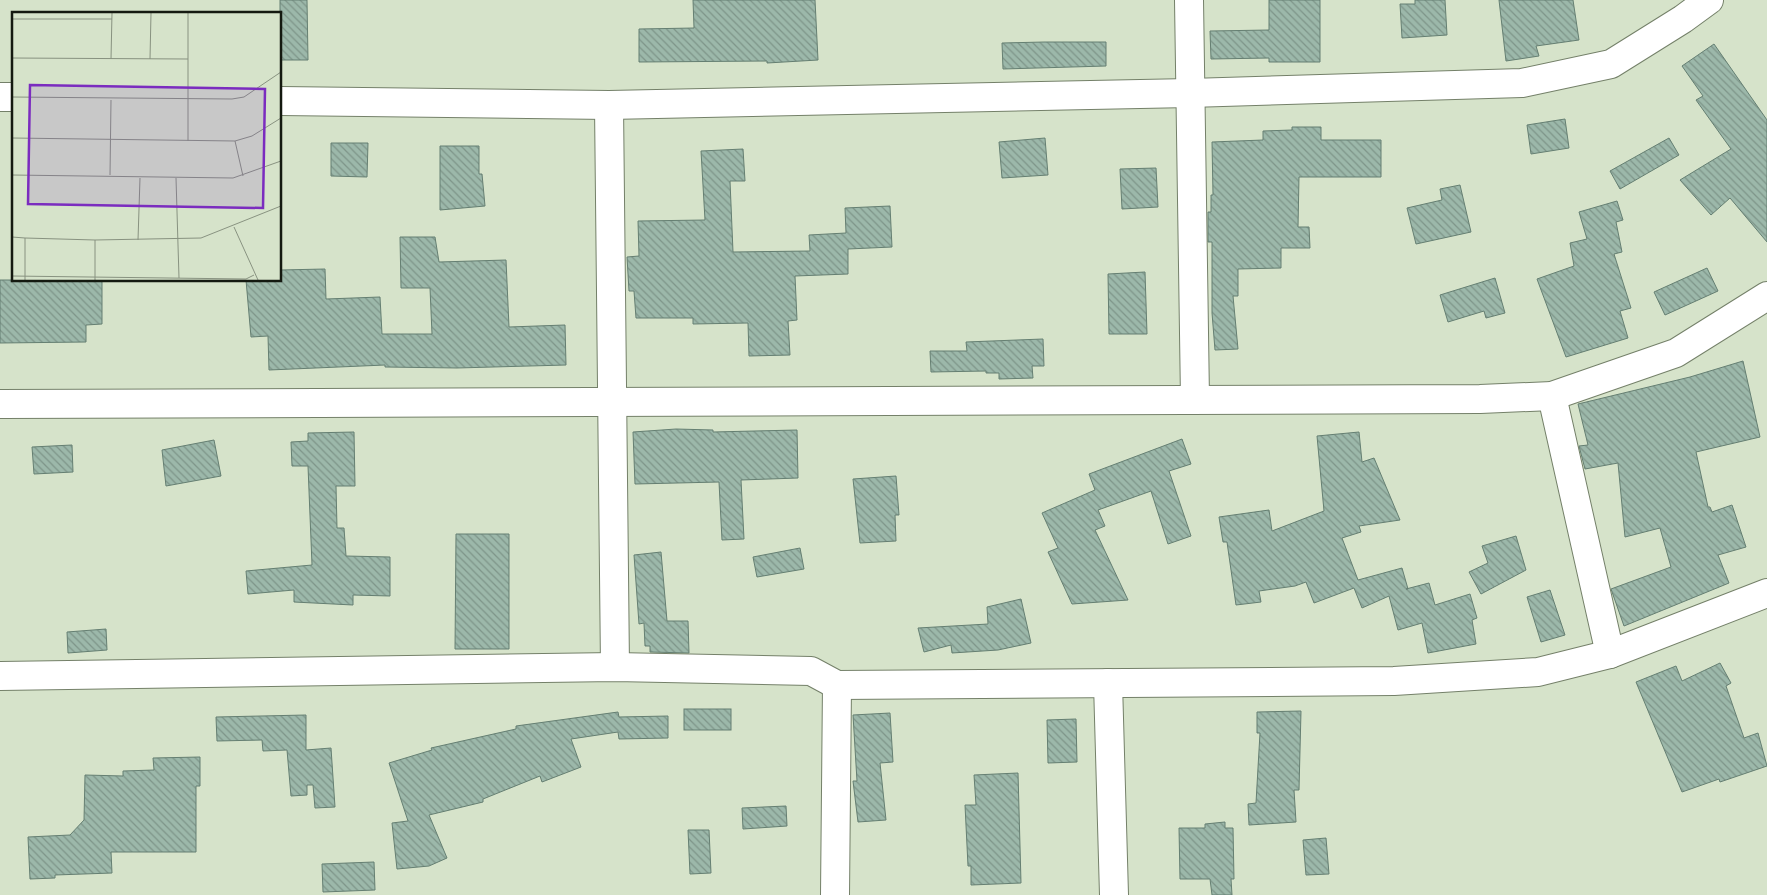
<svg xmlns="http://www.w3.org/2000/svg" width="1767" height="895" font-family="Montserrat,sans-serif">
  <style>
    .building { fill: url(#building-back-hatch); stroke: #657f72 }
    .lines { fill: none; stroke-linecap: round; stroke-linejoin: round }
    .minor-casing { stroke: #748069; stroke-width: 30 }
    .minor { stroke: #fff; stroke-width: 28 }
    .inset-road { fill: none; stroke: #889280; stroke-width: 1 }
    .view { fill: #7b2cbf; fill-opacity: 0.15; stroke: #7b2cbf; stroke-width: 2.5 }
    .inset-edge { fill: none; stroke: #141910; stroke-width: 2.5 }
  </style>
  <defs>
    <pattern id="building-back-hatch" width="6" height="6" patternUnits="userSpaceOnUse" patternTransform="scale(1.25)"><rect width="6" height="6" fill="#9cb8aa"/><path d="M-1 5l2 2M0 0l6 6M5-1l2 2" fill="none" stroke="#7e9589"/></pattern>
  </defs>
  <rect width="100%" height="100%" fill="#d6e3ca"/>
  <g class="building">
    <path d="M280,0h27l1,60h-28z"/>
    <path d="M693,0h122l3,60 -51,3v-2l-128,1v-33l55,-1z"/>
    <path d="M1269,0h51v62h-51v-4l-58,1 -1,-28 59,-1z"/>
    <path d="M1415,0h30l2,35 -45,3 -2,-34h15z"/>
    <path d="M1499,0h74l6,40 -43,6 3,10 -33,5z"/>
    <path d="M1044,42h62v24l-103,3 -1,-26z"/>
    <path d="M1714,44l53,76v122l-37,-44 -19,17 -31,-35 51,-31 -35,-49 7,-4 -21,-30z"/>
    <path d="M1565,119l4,29 -38,6 -4,-29z"/>
    <path d="M1292,127h29v13h60v37h-82l-1,50h11l1,21h-29v20l-43,1v27h-5l5,53 -23,1 -3,-37v-71h-4v-30h3v-17h2l-1,-53 51,-2v-9l29,-1z"/>
    <path d="M1045,138l3,37 -46,3 -3,-36z"/>
    <path d="M1669,138l10,17 -59,34 -10,-18z"/>
    <path d="M331,143h37l-1,34 -36,-1z"/>
    <path d="M440,146h39v28h3l3,32 -45,4z"/>
    <path d="M743,149l2,32h-15l3,71 77,-1 -1,-16 37,-2 -1,-25 45,-2 2,41 -44,2v25l-53,2 2,44 -9,1 2,34 -41,1 -1,-33 -55,1v-6h-57l-2,-27h-5l-2,-34 12,-1 -1,-35 67,-1 -4,-69z"/>
    <path d="M1156,168l2,39 -36,2 -2,-40z"/>
    <path d="M1460,185l11,47 -55,12 -9,-36 35,-8 -2,-11z"/>
    <path d="M1617,201l6,19 -7,2 6,30 -8,2 17,54 -11,3 8,27 -62,19 -29,-78 37,-13 -4,-23 17,-4 -8,-27z"/>
    <path d="M400,237h35l4,25 67,-2 3,67 56,-2 1,40 -109,3 -72,-1v-2l-116,5 -1,-34 -17,1 -5,-57h34v-10l45,-1 1,30 54,-2 2,37h50l-2,-46h-29z"/>
    <path d="M1707,268l11,23 -53,24 -11,-23z"/>
    <path d="M1145,272l2,62h-38l-1,-60z"/>
    <path d="M1495,278l10,35 -19,5 -2,-7 -36,11 -8,-27z"/>
    <path d="M0,280h102v44l-16,1v17l-86,1z"/>
    <path d="M1043,339l1,27h-12l1,12 -34,1v-6h-13v-2l-55,1 -1,-21h37l-1,-9z"/>
    <path d="M1743,361l17,76 -64,15 12,55h2l2,5 20,-7 14,42 -28,8 11,28 -105,43 -13,-37 60,-22 -11,-39 -35,9 -7,-74 -33,6 -6,-23 9,-1 -10,-41 112,-27z"/>
    <path d="M676,429l37,1v2l84,-2 1,48 -57,2 3,59 -22,1 -3,-58 -84,2 -2,-52z"/>
    <path d="M354,432l1,54h-19l1,42h7l2,28 44,1v39l-37,-1v10l-59,-3v-12l-46,4 -2,-23 66,-6 -4,-99h-16l-1,-24 17,-1v-8z"/>
    <path d="M1359,432l3,30 12,-4 26,62 -41,6 2,6 -19,6 16,42 44,-12 6,21h-2l23,-6 6,22 35,-11 7,24 -5,2 4,24 -48,9 -6,-30 -24,7 -9,-34 -27,12 -8,-20 -40,15 -8,-21 -11,4 -36,5 2,11 -25,3 -9,-63h-4l-4,-25 50,-7 3,21 52,-20 -7,-75z"/>
    <path d="M1182,439l9,25 -22,7 22,65 -23,8 -17,-53 -53,19 7,16 -10,4 33,70 -56,4 -24,-52 10,-4 -16,-35 53,-23 -6,-16z"/>
    <path d="M214,440l7,36 -55,10 -4,-36z"/>
    <path d="M72,445l1,27 -39,2 -2,-27z"/>
    <path d="M896,476l3,39h-4l1,26 -36,2 -7,-64z"/>
    <path d="M456,534h53v115h-54z"/>
    <path d="M1516,536l10,34 -45,24 -12,-22 19,-9 -6,-17z"/>
    <path d="M800,548l4,21 -47,8 -4,-20z"/>
    <path d="M661,552l6,69h21l1,32 -39,-1v-6h-5l-1,-23 -5,1 -5,-69z"/>
    <path d="M1550,590l15,45 -24,7 -14,-45z"/>
    <path d="M1021,599l10,44 -33,7 -46,3 -1,-8 -27,7 -6,-24 70,-4 -1,-17z"/>
    <path d="M106,629l1,21 -39,3 -1,-21z"/>
    <path d="M1720,663l11,20 -5,3 18,52 14,-5 9,33 -47,16 -1,-3 -37,13 -46,-110 40,-16 6,15z"/>
    <rect x="684" y="709" width="47" height="21"/>
    <path d="M1301,711l-2,79h-5l2,32 -47,3 -1,-21 8,-1 4,-70h-3v-21z"/>
    <path d="M618,712l1,5 49,-1v22l-49,1 -1,-7 -47,7 10,28 -39,15 -2,-6 -57,23v3l-54,13 18,43 -18,8 -32,3 -5,-46 16,-2 -19,-58 43,-13 -1,-2 85,-19v-3z"/>
    <path d="M890,713l3,49 -13,1 6,57 -28,2 -5,-41h4l-4,-66z"/>
    <path d="M306,715v35l25,-2 4,59 -20,1 -2,-23h-6v10l-16,1 -4,-46 -24,1 -1,-11 -45,1 -1,-24z"/>
    <path d="M1076,719l1,43 -29,1 -1,-43z"/>
    <path d="M200,757v29h-4v66h-85l1,21 -57,2v3l-25,1 -2,-42 42,-2 14,-15 1,-45 38,1v-5l31,-1 -1,-12z"/>
    <path d="M1018,773l3,110 -50,2v-19h-3l-3,-61h11l-2,-30z"/>
    <path d="M786,806l1,20 -44,3 -1,-21z"/>
    <path d="M1225,822v6h8l1,51h-3l1,16h-20l-2,-16h-30l-1,-51h26v-4z"/>
    <path d="M688,830h21l2,43 -21,1z"/>
    <path d="M1326,838l3,36 -23,1 -3,-35z"/>
    <path d="M374,862l1,28 -52,2 -1,-28z"/>
  </g>
  <g class="lines">
    <defs>
      <g id="minor">
        <path d="M1189,0l6,399"/>
        <path d="M0,97h14"/>
        <path d="M280,101l329,4 581,-12 332,-10 89,-19 72,-45 26,-19"/>
        <path d="M609,105l6,562"/>
        <path d="M1552,396l58,258"/>
        <path d="M0,404l1480,-5 72,-3 124,-43 91,-57"/>
        <path d="M0,676l615,-9 196,4 26,14 557,-4 144,-9 72,-18 157,-61"/>
        <path d="M1108,683l6,212"/>
        <path d="M835,895l2,-210"/>
      </g>
    </defs>
    <use href="#minor" class="minor-casing"/>
    <use href="#minor" class="minor"/>
  </g>
  <g transform="translate(12 12)">
    <rect width="269" height="269" fill="#d6e3ca"/>
    <path class="inset-road" d="M0,7h100M0,46l176,1M99,47l1,-46M138,47l1,-46M0,85l220,2 12,-2 37,-25M0,126l223,3 17,-5 29,-18M176,129v-128M223,129l8,35M0,163l221,3 48,-17M98,163l1,-75M164,166l3,100M222,215l24,53M0,225l13,1v42M13,226l70,2M126,228l2,-62M0,264l234,3 8,-4M83,268v-40l106,-2 80,-32"/>
    <path class="view" d="M18,73l235,4 -2,119 -235,-4z"/>
    <rect width="269" height="269" class="inset-edge"/>
  </g>
</svg>
